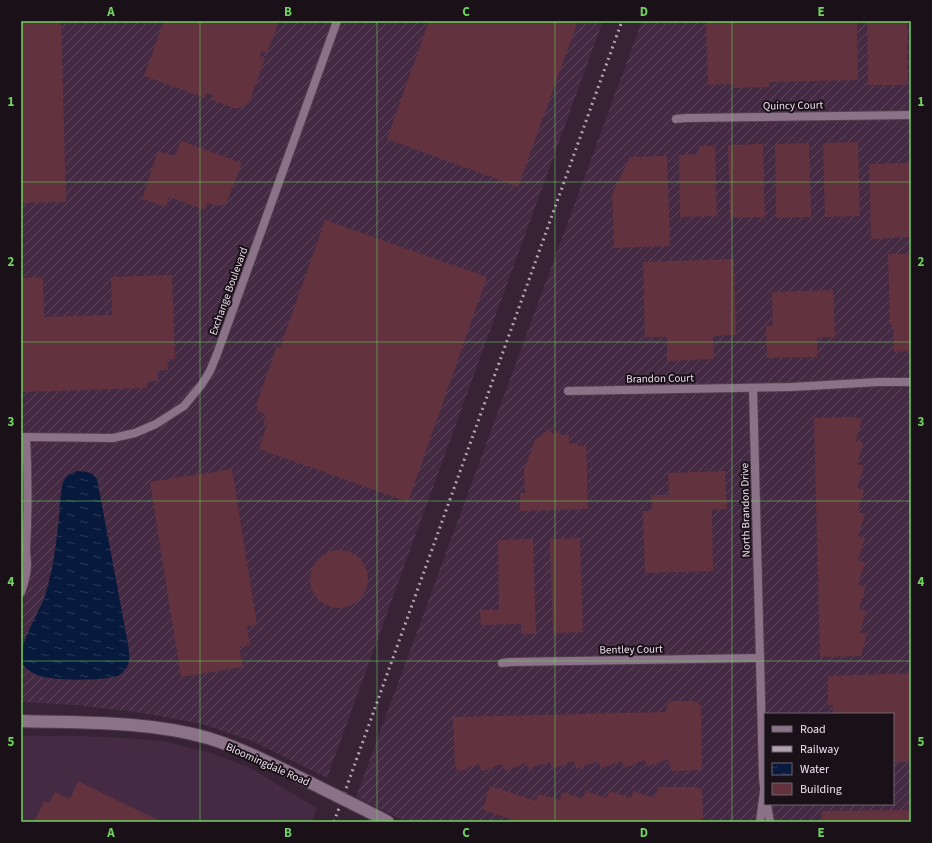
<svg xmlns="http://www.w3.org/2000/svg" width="932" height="843" font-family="'Source Sans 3',sans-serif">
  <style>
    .built { fill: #442a42 }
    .industrial { fill: url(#industrial-furrows); fill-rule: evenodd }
    .water { fill: url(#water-ripples) }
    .building { fill: #63323f }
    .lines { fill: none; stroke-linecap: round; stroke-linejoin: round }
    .minor-casing { stroke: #513e4f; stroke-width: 10 }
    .secondary-casing { stroke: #513e4f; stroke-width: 14 }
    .minor { stroke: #8c7289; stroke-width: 8 }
    .secondary { stroke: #8c7289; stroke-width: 12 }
    .rail { stroke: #b2a1b0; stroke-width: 3; stroke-dasharray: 2 4; stroke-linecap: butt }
    .secondary-bridge-casing { stroke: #513e4f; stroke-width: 14; stroke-linecap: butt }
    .secondary-bridge { stroke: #8c7289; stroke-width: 12 }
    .grid { fill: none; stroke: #70d35f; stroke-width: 1; stroke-opacity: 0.55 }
    .labels { text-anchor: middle; stroke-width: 4; stroke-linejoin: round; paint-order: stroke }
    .street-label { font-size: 11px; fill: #efe1ed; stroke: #1a1018 }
    .neatline { fill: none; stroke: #70d35f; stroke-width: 1.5 }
    .grid-label { font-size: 13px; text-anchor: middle; font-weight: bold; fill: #70d35f }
  </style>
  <defs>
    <pattern id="industrial-furrows" width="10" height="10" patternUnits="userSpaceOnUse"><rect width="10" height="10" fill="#442a42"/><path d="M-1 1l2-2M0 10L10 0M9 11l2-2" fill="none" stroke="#5f495e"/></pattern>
    <pattern id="water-ripples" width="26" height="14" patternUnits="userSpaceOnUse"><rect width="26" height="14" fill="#07193c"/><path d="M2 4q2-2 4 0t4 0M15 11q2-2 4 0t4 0" fill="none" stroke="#2b3a58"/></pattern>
  </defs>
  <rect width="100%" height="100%" fill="#382236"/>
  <path class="built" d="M21,736h59l47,2 36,3 41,10 43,15 70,42 -5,14h-291z"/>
  <g class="industrial">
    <path d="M21,21h582l-276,757 -75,-37 -50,-17 -60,-11 -66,-8 -55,-3z"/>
    <path d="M642,21h269v801h-505l-50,-25zM765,714h128v90h-128z"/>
  </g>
  <path class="water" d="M77,471c9,1 14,0 20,8l31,165c1,8 3,19 -3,26 -2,2 -5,5 -7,6 -15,5 -68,5 -81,-1 -6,-3 -11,-6 -14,-11 -7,-14 14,-49 20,-63 4,-10 6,-21 9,-32 3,-16 5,-34 7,-51 1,-8 1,-33 6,-39 2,-4 8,-6 12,-8z"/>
  <g class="building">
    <path d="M21,21h40l5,181 -45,1z"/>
    <path d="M164,21h115l-12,32 -5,-2 -2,5 5,2 -16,45 -13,6 -24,-9 1,-5 -6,-2 -2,5 -61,-22z"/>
    <path d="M429,21h149l-60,166 -131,-48z"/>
    <path d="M706,21h151l1,59 -89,2v5l-36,1v-4l-25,1z"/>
    <path d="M867,21h40l1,59 -4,5h-36z"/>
    <path d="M181,141l61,22 -16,41 -7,2 -12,-3 -2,7 -36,-13 -3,10 -24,-8 16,-48 17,5z"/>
    <path d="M858,142l2,74 -35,1 -2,-74z"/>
    <path d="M809,143l2,74 -35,1 -1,-74z"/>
    <path d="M763,144l2,73 -35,1 -2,-73z"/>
    <path d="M699,146h16l2,70 -37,1 -1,-62 20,-1z"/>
    <path d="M667,156l3,90 -56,2 -2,-54 18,-37z"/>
    <path d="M911,163v74l-40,2 -2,-75z"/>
    <path d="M325,220l162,57 -79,225 -149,-53 8,-24 -4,-2 3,-9 -9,-3 1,-5 -2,-1 21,-59 3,2z"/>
    <path d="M888,254h23v97l-17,1 -1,-27h-3z"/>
    <path d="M734,259l2,76 -23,1 1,23 -47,2v-24h-22l-2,-75z"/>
    <path d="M172,275l3,84h-8l1,11h-11l1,11 -11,1v6l-126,4v-114l22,-1 1,40 68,-2 -1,-38z"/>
    <path d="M833,290l2,47 -18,1v19l-50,1 -1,-32h7l-1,-34z"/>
    <path d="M855,417l7,2 -6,22 7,2 -6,21 7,2 -7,22 7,2 -6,22 7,2 -7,22 7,2 -7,23 7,1 -7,23 8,1 -7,23 7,2 -6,21 7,2 -6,22 -41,1 -6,-239z"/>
    <path d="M549,429l4,5 5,-3 3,4h8v9l9,-1v3h8l2,63 -68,2v-18h5l-1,-23 11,-30z"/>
    <path d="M232,469l25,156 -10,1 3,19 -11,2 4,20 -62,10 -31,-195z"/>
    <path d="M725,471l2,38 -15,1 1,61 -68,2 -2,-62h9l-1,-16h18l-1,-22z"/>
    <path d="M580,538l3,94 -30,1 -3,-94z"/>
    <path d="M533,539l3,95h-15v-10l-40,1 -1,-15h19l-1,-70z"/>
    <circle cx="339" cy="579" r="29"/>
    <path d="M911,673v89h-18v-48h-60v-9h-5v-29z"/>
    <path d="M672,701h23l5,3 1,3 1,59 -2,4 -28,1 -4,-12 -21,8 -2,-7 -21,8 -2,-7 -21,7 -3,-7 -22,8 -2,-8 -22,8 -2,-7 -22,7 -2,-6 -21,8 -3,-7 -20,7 -3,-7 -21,8 -3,-7 -2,-48 213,-5 1,-5 1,-4z"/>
    <path d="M78,781l84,41h-128l10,-21 5,2 6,-11 15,7z"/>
    <path d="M490,786l46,15 2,-7 22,6 2,-8 21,7 2,-8 22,7 2,-7 22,7 2,-7 22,7 3,-11h39l5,4 1,31h-183l-37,-12z"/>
    <path d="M911,810v12h-89v-11z"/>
  </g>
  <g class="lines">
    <defs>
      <g id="minor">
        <path d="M676,119l10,-1 225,-3"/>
        <path d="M753,388l10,390 2,18"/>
        <path d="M568,391l223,-4 88,-5h32"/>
        <path d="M21,437l92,1 22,-5 21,-9 28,-18 18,-22 8,-13 7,-17 120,-333"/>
        <path d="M21,592c4,-10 6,-18 6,-29 0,-5 -1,-8 -1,-13 2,-37 2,-75 0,-113"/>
        <path d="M502,663l9,-1 249,-4"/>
        <path d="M767,804l3,18"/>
        <path d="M760,822l4,-31"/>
      </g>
      <g id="secondary">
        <path d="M21,721c61,2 128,0 187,17 36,11 70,29 103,45"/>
        <path d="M379,817l9,5"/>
      </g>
    </defs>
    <use href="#minor" class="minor-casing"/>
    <use href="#secondary" class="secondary-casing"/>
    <use href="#minor" class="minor"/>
    <use href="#secondary" class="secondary"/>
    <path class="rail" d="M334,822l288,-801"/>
    <defs>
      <path id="secondary-bridge" d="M311,783l68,34"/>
    </defs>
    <use href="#secondary-bridge" class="secondary-bridge-casing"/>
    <use href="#secondary-bridge" class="secondary-bridge"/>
  </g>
  <path class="grid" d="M200,21v801M377,21v801M555,21v801M732,21v801M21,182h890M21,342h890M21,501h890M21,661h890"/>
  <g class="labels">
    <g class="street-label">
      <text transform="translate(793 105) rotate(-1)" y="4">Quincy Court</text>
      <text transform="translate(228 291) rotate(-70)" y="4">Exchange Boulevard</text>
      <text transform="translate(660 378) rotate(-1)" y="4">Brandon Court</text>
      <text transform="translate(745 510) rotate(-91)" y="4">North Brandon Drive</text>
      <text transform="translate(631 649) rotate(-1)" y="4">Bentley Court</text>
      <text transform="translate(268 764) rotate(24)" y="4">Bloomingdale Road</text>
    </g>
  </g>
  <rect width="932" height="843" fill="none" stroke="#1a1018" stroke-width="44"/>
  <rect x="764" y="713" width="130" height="92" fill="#1a1018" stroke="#6f646d"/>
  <rect x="772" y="726" width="20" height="6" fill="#8c7289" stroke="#6f646d"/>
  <text x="800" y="733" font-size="12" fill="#efe1ed">Road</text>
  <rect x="772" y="746" width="20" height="6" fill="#b2a1b0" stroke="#6f646d"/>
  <text x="800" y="753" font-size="12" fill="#efe1ed">Railway</text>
  <rect x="772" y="763" width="20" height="12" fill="url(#water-ripples)" stroke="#6f646d"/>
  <text x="800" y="773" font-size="12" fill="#efe1ed">Water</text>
  <rect x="772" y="783" width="20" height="12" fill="#63323f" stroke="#6f646d"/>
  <text x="800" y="793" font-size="12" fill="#efe1ed">Building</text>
  <rect x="22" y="22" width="888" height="799" class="neatline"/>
  <g class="grid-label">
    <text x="111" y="16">A</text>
    <text x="288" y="16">B</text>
    <text x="466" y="16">C</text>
    <text x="644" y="16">D</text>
    <text x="821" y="16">E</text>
    <text x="11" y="106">1</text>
    <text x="921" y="106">1</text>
    <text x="11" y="266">2</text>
    <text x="921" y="266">2</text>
    <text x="11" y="426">3</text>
    <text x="921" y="426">3</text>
    <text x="11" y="586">4</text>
    <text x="921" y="586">4</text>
    <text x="11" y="746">5</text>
    <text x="921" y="746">5</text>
    <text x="111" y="837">A</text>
    <text x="288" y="837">B</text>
    <text x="466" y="837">C</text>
    <text x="644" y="837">D</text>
    <text x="821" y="837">E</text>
  </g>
</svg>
